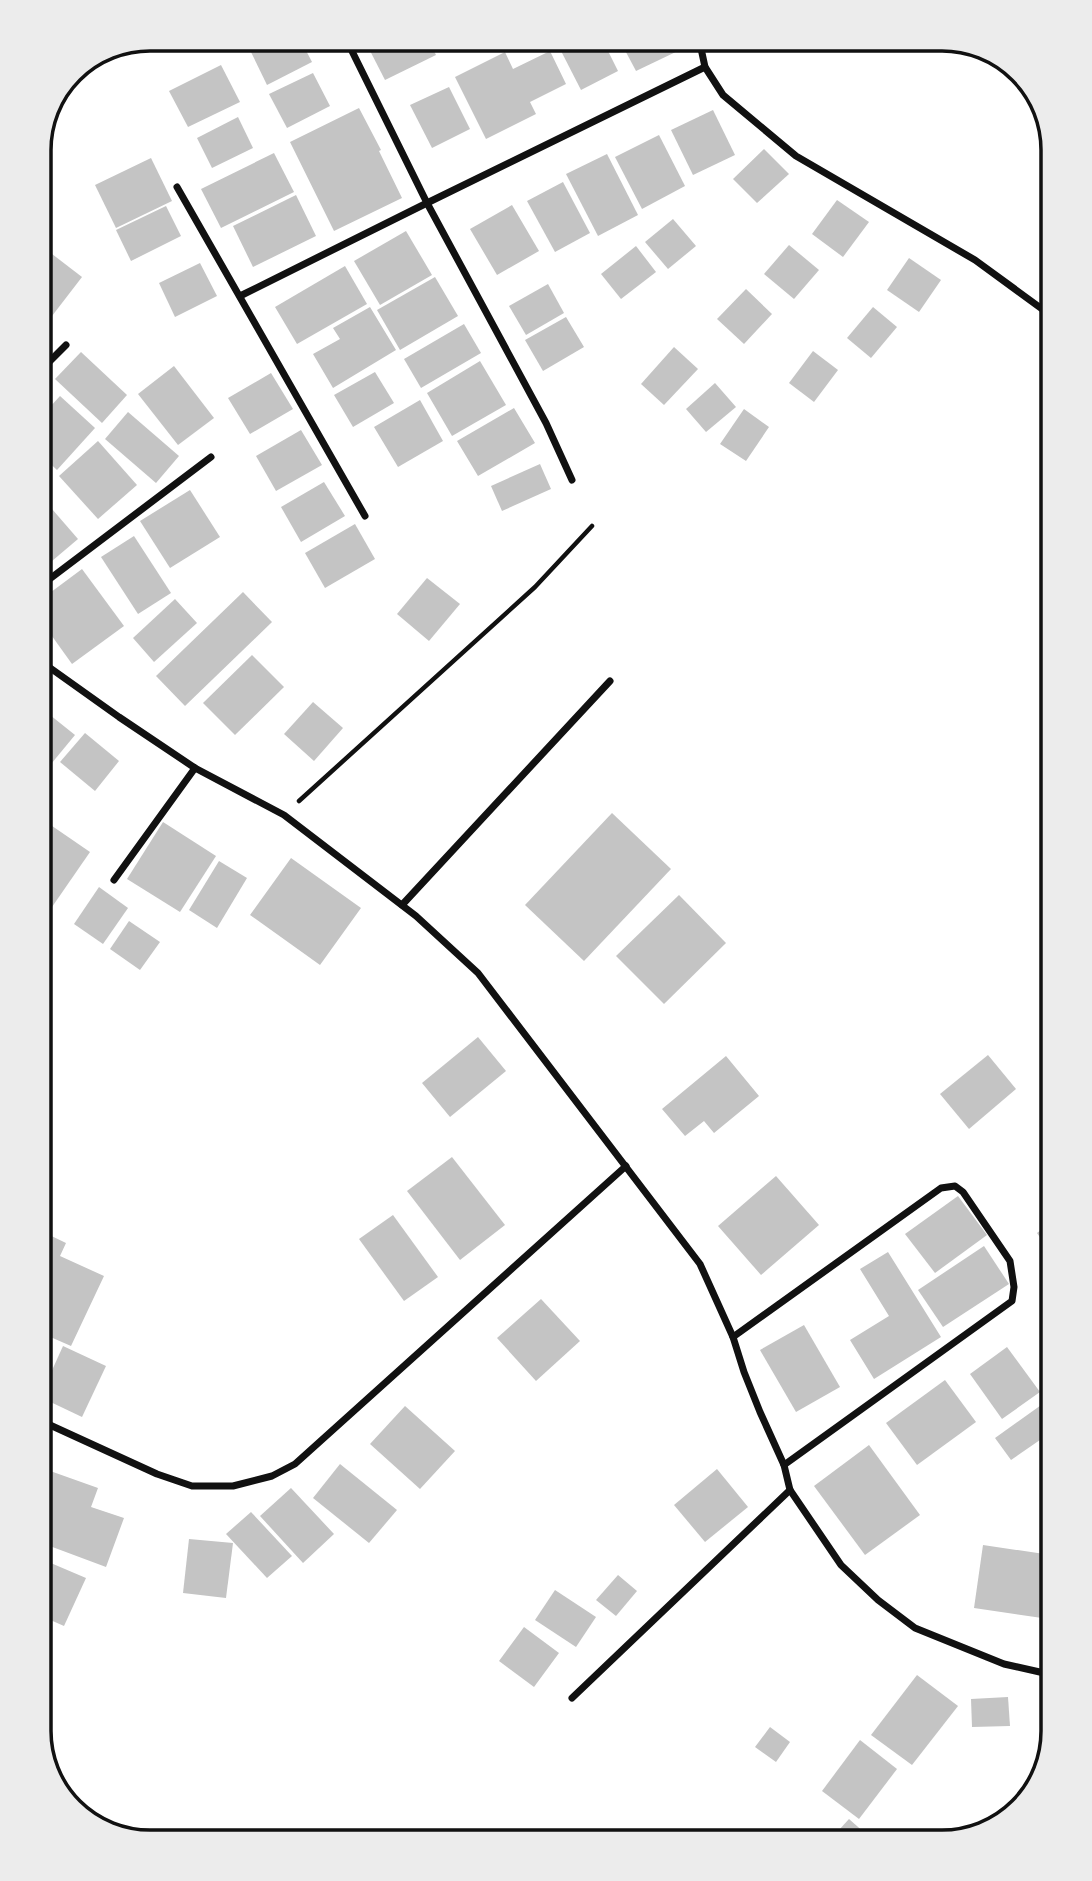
<svg xmlns="http://www.w3.org/2000/svg" width="1092" height="1881" font-family="Commissioner,sans-serif">
  <style>
    .building { fill: #c4c4c4 }
    .lines { fill: none; stroke-linecap: round; stroke-linejoin: round }
    .path { stroke: #111; stroke-width: 4.5 }
    .minor { stroke: #111; stroke-width: 7 }
    .rim { fill: none; stroke: #111; stroke-width: 3.5 }
  </style>
  <rect width="100%" height="100%" fill="#fff"/>
  <g class="building">
    <path d="M272,39h28l12,23 -45,23 -17,-35z"/>
    <path d="M364,39h64l8,16 -51,25z"/>
    <path d="M580,39h22l16,32 -37,19 -21,-41z"/>
    <path d="M619,39h58l5,10 -46,22z"/>
    <path d="M550,51l16,33 -36,18 6,12 -50,25 -31,-62 50,-25 8,17z"/>
    <path d="M221,65l19,37 -52,25 -19,-36z"/>
    <path d="M313,73l17,33 -43,22 -18,-34z"/>
    <path d="M449,87l21,42 -38,19 -22,-43z"/>
    <path d="M359,108l22,42 -2,1 23,47 -68,33 -44,-89z"/>
    <path d="M713,110l22,45 -42,20 -22,-45z"/>
    <path d="M238,117l15,31 -41,20 -15,-30z"/>
    <path d="M659,135l26,51 -43,23 -27,-52z"/>
    <path d="M764,149l25,25 -32,29 -24,-24z"/>
    <path d="M274,153l20,39 -73,36 -20,-39z"/>
    <path d="M607,154l31,61 -40,21 -32,-62z"/>
    <path d="M151,158l21,43 -56,27 -21,-43z"/>
    <path d="M563,182l27,51 -35,19 -28,-51z"/>
    <path d="M296,195l20,41 -63,31 -20,-41z"/>
    <path d="M837,200l32,22 -26,35 -31,-23z"/>
    <path d="M512,205l27,46 -42,24 -27,-46z"/>
    <path d="M166,206l15,30 -50,25 -15,-31z"/>
    <path d="M673,219l23,27 -28,23 -23,-27z"/>
    <path d="M406,231l26,44 -52,30 -26,-44z"/>
    <path d="M39,244l43,33 -30,39 -13,-10z"/>
    <path d="M789,245l30,25 -25,29 -30,-25z"/>
    <path d="M636,246l20,26 -35,27 -20,-25z"/>
    <path d="M909,258l32,22 -22,32 -32,-22z"/>
    <path d="M200,263l17,33 -42,21 -16,-34z"/>
    <path d="M345,266l22,38 -70,40 -22,-37z"/>
    <path d="M435,277l23,39 -58,34 -23,-40z"/>
    <path d="M548,284l16,29 -38,22 -17,-29z"/>
    <path d="M746,289l26,25 -28,30 -27,-25z"/>
    <path d="M370,307l26,43 -63,38 -20,-34 27,-15 -7,-11z"/>
    <path d="M873,307l24,20 -26,31 -24,-20z"/>
    <path d="M566,317l18,30 -41,24 -18,-31z"/>
    <path d="M464,324l17,29 -60,35 -17,-29z"/>
    <path d="M674,347l24,22 -34,36 -23,-21z"/>
    <path d="M813,351l25,19 -24,32 -25,-19z"/>
    <path d="M81,352l46,43 -25,28 -47,-44z"/>
    <path d="M480,361l26,44 -54,31 -25,-43z"/>
    <path d="M174,366l40,52 -36,27 -40,-51z"/>
    <path d="M375,372l19,31 -41,24 -19,-32z"/>
    <path d="M271,373l22,36 -43,25 -22,-36z"/>
    <path d="M715,383l21,24 -30,25 -20,-23z"/>
    <path d="M60,396l35,32 -38,42 -18,-17v-34z"/>
    <path d="M420,400l23,41 -45,26 -24,-40z"/>
    <path d="M514,408l21,35 -57,33 -21,-35z"/>
    <path d="M744,409l25,18 -23,34 -26,-17z"/>
    <path d="M128,412l51,44 -23,27 -51,-44z"/>
    <path d="M301,430l21,35 -46,26 -20,-35z"/>
    <path d="M98,441l39,44 -39,34 -39,-43z"/>
    <path d="M540,464l11,25 -49,22 -11,-25z"/>
    <path d="M324,482l21,34 -44,26 -20,-35z"/>
    <path d="M190,490l30,47 -50,31 -30,-47z"/>
    <path d="M39,494l39,45 -39,33z"/>
    <path d="M355,524l20,35 -50,29 -20,-35z"/>
    <path d="M134,536l37,57 -33,21 -37,-57z"/>
    <path d="M82,569l42,57 -52,38 -33,-46v-17z"/>
    <path d="M427,578l33,26 -31,37 -32,-27z"/>
    <path d="M243,592l29,30 -87,84 -29,-30z"/>
    <path d="M175,599l22,24 -43,39 -21,-24z"/>
    <path d="M252,655l32,32 -49,48 -32,-32z"/>
    <path d="M313,702l30,26 -29,33 -30,-27z"/>
    <path d="M45,711l30,24 -33,40 -3,-3v-54z"/>
    <path d="M85,733l34,28 -24,30 -35,-29z"/>
    <path d="M612,813l59,56 -87,92 -59,-56z"/>
    <path d="M39,817l51,35 -38,55 -13,-10z"/>
    <path d="M163,822l53,34 -36,56 -53,-33z"/>
    <path d="M291,858l70,50 -41,57 -70,-50z"/>
    <path d="M219,861l28,17 -30,50 -28,-18z"/>
    <path d="M99,887l29,21 -25,36 -29,-20z"/>
    <path d="M679,895l47,48 -62,61 -48,-48z"/>
    <path d="M129,921l31,21 -20,28 -30,-21z"/>
    <path d="M478,1037l28,34 -56,46 -28,-34z"/>
    <path d="M988,1055l28,34 -47,40 -29,-35z"/>
    <path d="M726,1056l33,40 -45,37 -10,-12 -19,15 -23,-27z"/>
    <path d="M452,1157l53,68 -45,35 -53,-69z"/>
    <path d="M776,1176l43,49 -58,50 -43,-49z"/>
    <path d="M958,1196l29,39 -52,38 -30,-39z"/>
    <path d="M393,1215l45,62 -34,24 -45,-62z"/>
    <path d="M1053,1221v35l-16,-23z"/>
    <path d="M39,1230l27,13 -6,13 44,20 -33,70 -32,-14z"/>
    <path d="M984,1246l25,38 -66,43 -25,-37z"/>
    <path d="M888,1252l53,85 -67,42 -24,-39 39,-24 -29,-47z"/>
    <path d="M541,1299l39,42 -44,40 -39,-43z"/>
    <path d="M804,1325l36,62 -44,25 -36,-62z"/>
    <path d="M63,1346l43,20 -24,51 -42,-20z"/>
    <path d="M1007,1347l33,45 -38,27 -32,-45z"/>
    <path d="M945,1380l31,42 -59,43 -31,-42z"/>
    <path d="M1044,1403l9,14v14l-42,29 -16,-22z"/>
    <path d="M405,1406l50,45 -35,38 -50,-45z"/>
    <path d="M869,1445l51,70 -55,40 -51,-69z"/>
    <path d="M340,1464l57,46 -28,33 -56,-45z"/>
    <path d="M39,1467l59,21 -7,19 33,11 -18,49 -67,-25z"/>
    <path d="M717,1469l31,38 -43,35 -31,-37z"/>
    <path d="M291,1488l43,46 -31,29 -43,-47z"/>
    <path d="M251,1512l41,44 -25,22 -41,-44z"/>
    <path d="M189,1539l44,4 -7,55 -43,-5z"/>
    <path d="M983,1545l68,10 -9,63 -68,-10z"/>
    <path d="M39,1558l47,20 -22,48 -25,-11z"/>
    <path d="M618,1575l19,16 -21,25 -20,-16z"/>
    <path d="M555,1590l41,27 -20,30 -41,-27z"/>
    <path d="M524,1627l35,26 -25,34 -35,-26z"/>
    <path d="M917,1675l41,31 -46,59 -41,-30z"/>
    <path d="M1008,1697l2,29 -38,1 -1,-28z"/>
    <path d="M770,1727l20,15 -14,20 -21,-15z"/>
    <path d="M860,1740l37,29 -38,50 -37,-28z"/>
    <path d="M849,1819l26,23h-47z"/>
  </g>
  <g class="lines">
    <path class="path" d="M299,801l236,-214 57,-61"/>
    <g class="minor">
      <path d="M346,39l81,164 119,220 26,57"/>
      <path d="M699,39l6,28 18,28 73,61 179,104 78,57"/>
      <path d="M177,187l188,329"/>
      <path d="M240,296l187,-93 278,-136"/>
      <path d="M39,372l27,-27"/>
      <path d="M39,587l172,-130"/>
      <path d="M39,660l80,57 76,51 89,47 132,101 62,57 222,291 33,73 11,35 16,40 24,53 6,25 51,75 37,35 37,28 89,36 49,11"/>
      <path d="M114,880l81,-112"/>
      <path d="M402,905l208,-224"/>
      <path d="M733,1337l208,-149 14,-2 8,6 47,69 4,26 -2,14 -228,164"/>
      <path d="M39,1420l118,54 35,12h41l39,-10 23,-12 331,-298"/>
      <path d="M572,1698l218,-208"/>
    </g>
  </g>
  <path d="M0 0H1092V1881H0ZM150 51H942A99 99 0 0 1 1041 150V1731A99 99 0 0 1 942 1830H150A99 99 0 0 1 51 1731V150A99 99 0 0 1 150 51Z" fill="#ececec" fill-rule="evenodd"/>
  <path class="rim" d="M150 51H942A99 99 0 0 1 1041 150V1731A99 99 0 0 1 942 1830H150A99 99 0 0 1 51 1731V150A99 99 0 0 1 150 51Z"/>
</svg>
